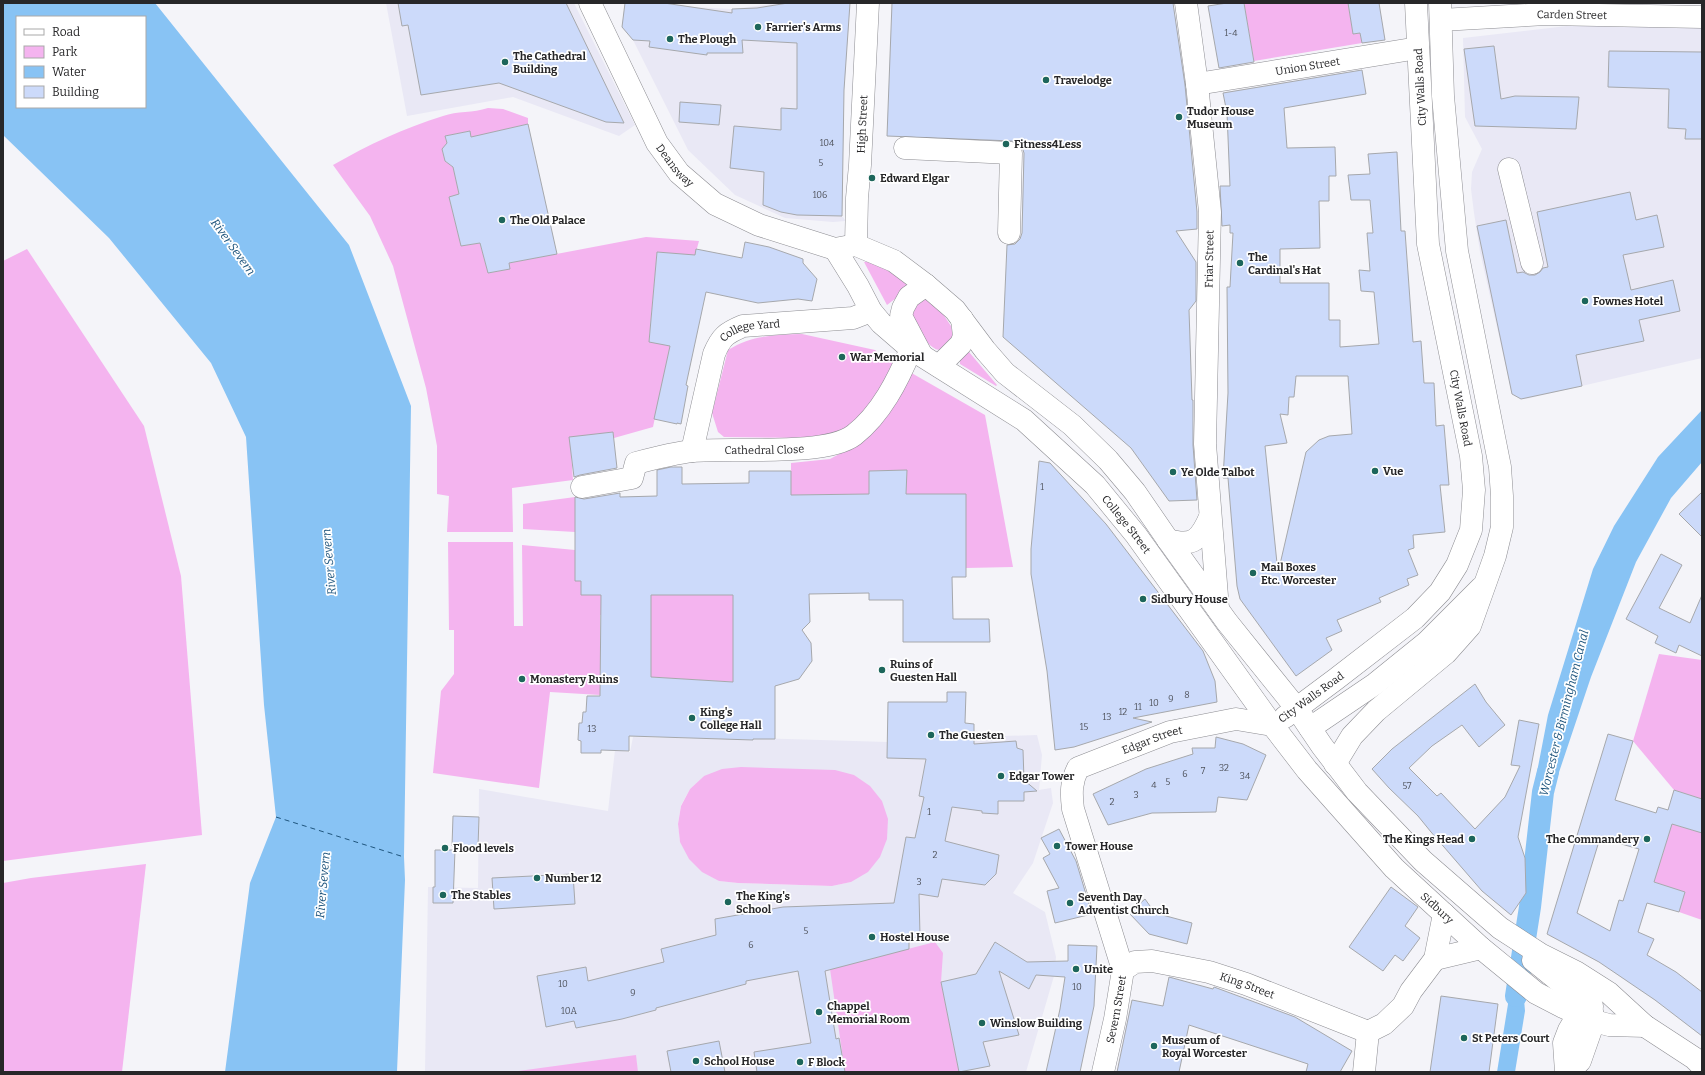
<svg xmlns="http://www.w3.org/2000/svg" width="1705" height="1075" font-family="Bitter,serif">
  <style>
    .built { fill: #e9e8f5; fill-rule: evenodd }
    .green { fill: #f4b4ef; fill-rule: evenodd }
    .water { fill: #88c3f4; fill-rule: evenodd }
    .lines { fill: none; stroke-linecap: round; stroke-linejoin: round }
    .canal { stroke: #88c3f4; stroke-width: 22 }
    .ferry { stroke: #1f557d; stroke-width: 1; stroke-dasharray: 5 4; stroke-linecap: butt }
    .building { fill: #ccdafa; stroke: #a6a8ac; fill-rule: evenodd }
    .minor-casing { stroke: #8d8d92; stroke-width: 23 }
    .major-casing { stroke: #8d8d92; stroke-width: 23 }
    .minor { stroke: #fff; stroke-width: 22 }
    .major { stroke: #fff; stroke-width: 22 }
    .poi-dot { fill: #1d665b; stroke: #fff; stroke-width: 1.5 }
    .labels { text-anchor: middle; stroke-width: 3.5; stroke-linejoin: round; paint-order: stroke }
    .number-label { font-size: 9px; fill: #50545d }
    .street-label { font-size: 11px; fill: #272729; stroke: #fff }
    .poi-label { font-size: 11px; font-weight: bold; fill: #272729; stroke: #fff; text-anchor: start }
    .water-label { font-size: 12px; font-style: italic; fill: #1f557d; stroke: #fff }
  </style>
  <rect width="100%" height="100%" fill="#f4f4f9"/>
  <g class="built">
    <path d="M386,3h188l61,122 -16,11 -106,-39 -106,19z"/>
    <path d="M625,3h39l29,4 39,2 48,-6h70l-6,87 -2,126 4,5 -13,1 -48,-4 -50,-23 -47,-45 -55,-110 -11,-13z"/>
    <path d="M1584,24l118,3v331l-176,41h-5l-9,-5 -32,-142 -6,-39 -3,-24 1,-17 10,-23 -17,-32 -2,-79z"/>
    <path d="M1037,735l5,20 -3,35 12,-2 2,15 -20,60 -20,30 32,19 11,45 -2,19 -28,96h-601l3,-185 50,1 1,-99 129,22 7,-61 15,2 3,-15 120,3v-2l134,4v16l60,2 27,-13v-10zM704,776l147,106 -19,4 -94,-3 -19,-2 -39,-39 -2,-18 3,-19 9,-16z"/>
  </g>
  <g class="green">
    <path d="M1244,3h104l5,31 7,-1 2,10 -108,18z"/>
    <path d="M488,108l15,1 25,9v6l-39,9 -13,28 -6,-30 -25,5 2,7 -5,7 3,11 8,6 6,27 -10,3 12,49 19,-3 8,30 22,-4 -1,-6 137,-26 53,4 -29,105 -17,81 -39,11 -44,-1 3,43 -61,8 1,44h-66l2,-36 -12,-2v-48l-11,-58 -33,-122 -23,-50 -37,-51c35,-20 71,-37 110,-49 14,-5 30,-3 45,-8zM657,252l21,2 -29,88z"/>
    <path d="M27,249l117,177 37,150 21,259 -199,26v-600z"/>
    <path d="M872,261l41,24 -26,20 -23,-43z"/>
    <path d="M924,297l11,5 16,24 2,11 -9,13c-4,0 -8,0 -10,-2 -10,-5 -21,-29 -24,-39z"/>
    <path d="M802,334l73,16 21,15 -32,47 -18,18 -32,8 -90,-1 -6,-5 -6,-19 16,-63c24,-15 46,-15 74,-16z"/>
    <path d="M969,352l28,33 -1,1 -36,-22v-6z"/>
    <path d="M908,371l77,44 28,152 -47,1v-74h-60l1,-24 -38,1v23l-78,1v-32l39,-4 26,-14z"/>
    <path d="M575,497v35l-52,-3v-25z"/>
    <path d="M448,542h65l1,84h9l-1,-81 53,5 6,31v14h50v20h-31v80l-50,-3 -11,96 -106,-15 8,-82 13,-17v-44h-5z"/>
    <path d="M651,595h82v87l-82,-5z"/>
    <path d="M1659,654l43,6v139l-28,-9 -41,-49z"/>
    <path d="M741,767l94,3 19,5 16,11 12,15 6,18 -1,20 -7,18 -12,15 -17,10 -19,4 -94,-3 -19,-2 -17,-9 -13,-13 -9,-17 -2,-18 3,-18 9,-17 14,-13 18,-7z"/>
    <path d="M1672,824l30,9v87l-23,-8 6,-20 -31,-10z"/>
    <path d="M146,864l-24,208h-119v-189l28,-5z"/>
    <path d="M935,942l8,11 -2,29 18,90h-114l-15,-103z"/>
    <path d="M636,1055l2,17h-127z"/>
  </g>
  <g class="water">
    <path d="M3,3h152l194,242 62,161 -7,451 1,23 -8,192h-172l25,-189 26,-66 -12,-112 -18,-268 -35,-74 -102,-125 -106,-103zM17,17h128v90h-128z"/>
    <path d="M1702,410v52l-31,36 -35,64 -45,115 -43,128 -16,-7 16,-83 45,-146 21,-43 44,-69z"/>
    <path d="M1521,965l4,46 -10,61h-18l12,-74z"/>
  </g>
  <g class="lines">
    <path class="canal" d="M1516,996l14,-89 13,-115 5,-20"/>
    <path class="ferry" d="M276,817l128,40"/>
  </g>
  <g class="building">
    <path d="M398,3h168l58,120 -18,-1 -107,-39 -78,12 -13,-70 -6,1z"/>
    <path d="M625,3h39l68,10v-4l25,-1 31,-5h62l-6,87 -2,126 -45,-1 -16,-3 -18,-7 1,-33 -34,-4 4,-42 47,4v-22l16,1v-66l-55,-3 1,13h-36v2l-58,-8 1,-6 -17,-1 -11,-13z"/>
    <path d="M892,3h281l12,82 12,127v17l-21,2 20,31v39l-7,9 3,90h1v45l4,55 -28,1 -38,-53 -128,-111 4,-92 8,-1 5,-5 2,-6 2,-80 -2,-6 -4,-4 -6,-2 -125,-5z"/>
    <path d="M1227,3h17l10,59 -35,6 -11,-62z"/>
    <path d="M1348,3h31l6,37 -23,3 -2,-10 -7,1z"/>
    <path d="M1494,46l7,53 14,-3 64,1 -3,32 -101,-3 -11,-77z"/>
    <path d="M1609,51l93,1v87h-17l1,-10 -18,-1 1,-39 -61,-2z"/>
    <path d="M1362,70l4,24 -82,14 3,40 48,-1 1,29h-7v25h-10l1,47 -40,1v34h49v37h11v27l39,-3 -5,-52 -13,-1 -2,-21 11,1 -3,-38h6l-3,-33h-19l-3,-25 22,-1 -2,-20 29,-2 4,79h4l8,111 8,-1 3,42h10l2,43 8,-1 5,60h-9l5,47 -32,3 1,13 -6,2 10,25 -11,4 2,6 -30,13 2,4 -44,18 5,11 -16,7 6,12 -36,26 -56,-77 -3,-13 -9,-108h-5l5,-85 -1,-106h3l3,-54h-3v-8l-8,1 -2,-40h10l-3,-73 -4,-20zM1296,376h52l4,58 -23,2 -10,4 -13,12 -28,121 -13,-127 22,-3 -7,-29 8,1 1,-18h5z"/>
    <path d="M680,102l41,3 -2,20 -40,-3z"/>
    <path d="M528,124l29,130 -48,9 1,6 -22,4 -8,-30 -19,3 -12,-49 10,-3 -6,-27 -8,-6 -3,-12 5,-6 -2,-7 25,-5 1,6z"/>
    <path d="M1630,192l6,28 21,-5 7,32 -41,8 8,35 42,-10 7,31 -41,9 5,21 -68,14 6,31 -61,13 -9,-5 -35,-168 29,-6 11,53 6,-1 6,3h6l5,-3 3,-4 5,-1 -11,-55z"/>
    <path d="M745,242l24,5 34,12v4l14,16 -5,22 -14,-2 -40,4 -52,-11 -20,93 2,1 -7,38 -4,-1v1l-23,-5 16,-73 -21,-4 8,-90 38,3 1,-6 46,9z"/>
    <path d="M613,432l4,36 -37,7 -6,2 -5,-40z"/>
    <path d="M1039,461l11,2 56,61 97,127 12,30 2,21 -84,16 19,4 -78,25 -19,3 -8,-79 -16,-97v-25z"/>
    <path d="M671,467h11v17l67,-1v-12h42v24l78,-1v-23l38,-1 -1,24h60v83h-14l1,42h36l1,23h-87v-42h-34v-7l-60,1 1,28 -8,8 9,13 1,18 -13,18 -24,7v53h-22v1l-124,-4v15l-28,-1v3h-20v-12l-3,-1 1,-17h3l1,-11h3l1,-16h13l1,-101h-20v-14h-6v-84l9,2 36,-6v4l37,-1v-26zM651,595h82v87l-82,-5z"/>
    <path d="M1702,492v45l-23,-23z"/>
    <path d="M1661,554l21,11 -23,43 31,15 12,-28v61l-23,-11 -3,8 -21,-10 3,-7 -32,-17z"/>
    <path d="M1475,684l11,18 19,23 -26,22 -17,-22 -30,21 -23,22 28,28 4,-3 34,36 30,-32 15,-31 -9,-1 8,-45 20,4 -21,113 7,21 1,35 -15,22 -29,-24 -51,-59 -13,-16 -29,-28 -17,-19 20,-20z"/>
    <path d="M947,692h19l-1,31 9,1v20l42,-3 1,7 6,2 1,30 13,11 -13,1v9h-26v13l-16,-1v-2l-30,-4 -7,34 54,14 -3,19 -11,11 -43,-6 -4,18 -19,-3 1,42 -11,3v10l-84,22 11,68 3,-1 6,34h-88l-3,-20 57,-9 -13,-72 -52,10v3l-90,24v2l-34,9 -46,9 -2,-7 -28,6 -9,-51 49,-9 2,14 76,-19 -3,-13 55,-14 -1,-16 68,-12 111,-4 12,-66 9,1 9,-41 -5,-1 7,-37 -39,-1 1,-56h59z"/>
    <path d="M1608,734l25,7 -18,59 41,13 2,-6 10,3 6,-20 28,9v34l-30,-9 -18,58 31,10 -6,20 -32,-9 -9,29 16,7 -7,16 29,17 26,20v44l-47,-36 -56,-38 -52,-28zM1600,838l39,11 -16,52 -4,-1 -9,31 -33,-18z"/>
    <path d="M1216,737l27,7 23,11 -19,45 -29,-3 -2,15 -64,1 -44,12 -15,-31 53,-25 47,-15 -1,-6h23z"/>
    <path d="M453,816l26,1 -1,30 -26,-1z"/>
    <path d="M1059,829l17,32 16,53 -37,9 -8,-32 12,-3 -16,-30 7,-4 -9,-16z"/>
    <path d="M435,850h20l-2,53h-20v-16h2z"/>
    <path d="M573,874l2,30 -81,5 -2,-31z"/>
    <path d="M1391,887l27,20 -13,19 15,12 -17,23 -8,-6 -12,16 -34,-24z"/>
    <path d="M1145,899l10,14 37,10 -5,21 -38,-10 -20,-21z"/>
    <path d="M995,942l32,20 41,-1v-16l29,1 -3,60 -14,66h-34l14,-63 5,-32 -29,-2 -7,14 -30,-18 20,64 -36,7 7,24 -31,6 -18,-90 35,-8z"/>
    <path d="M1169,977l44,12 1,-2 81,30 57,34 -12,21h-34l2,-8 -119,-39 -10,47h-62l15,-72 31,6z"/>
    <path d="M1441,996l57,8 -9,68h-59z"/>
    <path d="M719,1041l6,31h-54l-4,-21z"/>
  </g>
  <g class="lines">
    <defs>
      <g id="minor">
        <path d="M1186,3l11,81 13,128 -5,232 13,165"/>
        <path id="s1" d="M1441,20l105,-6 156,3"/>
        <path id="s2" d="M1197,84l221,-36"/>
        <path d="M905,148l106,5 -2,80"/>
        <path d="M1509,169l23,94"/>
        <path id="s3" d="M856,245l1,-47 3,-33 8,-162"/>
        <path id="s4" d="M692,451l22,-97c7,-17 12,-21 29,-28l110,-8 18,-7"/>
        <path id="s5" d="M582,487l50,-9 4,-15c19,-5 38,-10 57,-12 39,-4 132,6 161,-16 27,-21 44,-55 57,-86"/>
        <path d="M1168,540c25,7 32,0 42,-23"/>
        <path d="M1435,959l46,-11"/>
        <path id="s6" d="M1123,970l12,-8 17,-1 57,11 37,12 122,48"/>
        <path d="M1368,1032l16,-8 19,-18 8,-15 24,-32 9,-45"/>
        <path id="s7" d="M1103,1072l12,-53 8,-49 -50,-161c-2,-16 -2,-27 5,-41l92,-36 66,-13 36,6"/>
        <path d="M1364,1072l4,-40"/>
      </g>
      <g id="major">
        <path id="s8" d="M590,3l67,140 22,30 36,31 44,21 76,24 21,-4 38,16 32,24 29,25 30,40 20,23 67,52 36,35 27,32 33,48 59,82 70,87 25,37 35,46 66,69 77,67 40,26 36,18 33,21 36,33 49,32 8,8"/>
        <path id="s9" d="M835,249l23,37 13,25 10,12 30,26 113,71 71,65 41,50 131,183 40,52 87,98 87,80 55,45 27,14 31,14 15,4 36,1"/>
        <path d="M921,354l-20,-38 2,-8 6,-11 17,-12"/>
        <path d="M939,366l22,-22 3,-8 -2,-17"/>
        <path d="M1285,717l51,-38 79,-61 25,-26 17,-27 14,-35 3,-40 -3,-34 -43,-212 -12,-241"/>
        <path d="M1310,728l65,-44 52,-42 54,-54"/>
        <path d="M1335,764l17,-28 24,-25 70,-58 24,-27 25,-70 7,-29v-31l-2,-29 -43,-216 -14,-155 -3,-93"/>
        <path d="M1533,960l58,47 3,14"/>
        <path d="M1566,1072l-2,-29 5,-13 10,-17 13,-7"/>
        <path d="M1569,1072l11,-11 14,-40"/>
      </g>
    </defs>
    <use href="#minor" class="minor-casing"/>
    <use href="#major" class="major-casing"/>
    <use href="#minor" class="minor"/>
    <use href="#major" class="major"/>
  </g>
  <g class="poi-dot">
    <circle cx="758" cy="27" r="4"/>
    <circle cx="670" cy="39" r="4"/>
    <circle cx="505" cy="62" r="4"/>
    <circle cx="1046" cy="80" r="4"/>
    <circle cx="1179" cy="117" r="4"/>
    <circle cx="1006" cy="144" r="4"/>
    <circle cx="872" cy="178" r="4"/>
    <circle cx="502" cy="220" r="4"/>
    <circle cx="1240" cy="263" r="4"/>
    <circle cx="1585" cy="301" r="4"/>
    <circle cx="842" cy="357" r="4"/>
    <circle cx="1375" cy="471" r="4"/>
    <circle cx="1173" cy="472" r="4"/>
    <circle cx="1253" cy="573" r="4"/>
    <circle cx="1143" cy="599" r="4"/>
    <circle cx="882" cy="670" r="4"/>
    <circle cx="522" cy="679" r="4"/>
    <circle cx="692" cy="718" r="4"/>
    <circle cx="931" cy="735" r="4"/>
    <circle cx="1001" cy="776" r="4"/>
    <circle cx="1472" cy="839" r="4"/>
    <circle cx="1647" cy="839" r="4"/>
    <circle cx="1057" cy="846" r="4"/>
    <circle cx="445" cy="848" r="4"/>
    <circle cx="537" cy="878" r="4"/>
    <circle cx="443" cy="895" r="4"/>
    <circle cx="728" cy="902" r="4"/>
    <circle cx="1070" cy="903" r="4"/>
    <circle cx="872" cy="937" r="4"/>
    <circle cx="1076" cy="969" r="4"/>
    <circle cx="819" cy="1012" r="4"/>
    <circle cx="982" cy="1023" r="4"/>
    <circle cx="1464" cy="1038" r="4"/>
    <circle cx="1154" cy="1046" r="4"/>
    <circle cx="696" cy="1061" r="4"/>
    <circle cx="800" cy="1062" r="4"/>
  </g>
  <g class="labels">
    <g class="number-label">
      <text x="1231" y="36">1-4</text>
      <text x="827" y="146">104</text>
      <text x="821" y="166">5</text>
      <text x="820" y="198">106</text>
      <text x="1042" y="490">1</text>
      <text x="1187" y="698">8</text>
      <text x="1171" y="702">9</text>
      <text x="1154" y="706">10</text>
      <text x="1138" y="710">11</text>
      <text x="1123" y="715">12</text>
      <text x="1107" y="720">13</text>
      <text x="1084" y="730">15</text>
      <text x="592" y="732">13</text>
      <text x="1224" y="771">32</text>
      <text x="1203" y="774">7</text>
      <text x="1185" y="777">6</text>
      <text x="1245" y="779">34</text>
      <text x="1168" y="785">5</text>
      <text x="1154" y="788">4</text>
      <text x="1407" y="789">57</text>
      <text x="1136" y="798">3</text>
      <text x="1112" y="805">2</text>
      <text x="929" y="815">1</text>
      <text x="935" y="858">2</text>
      <text x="919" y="885">3</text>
      <text x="806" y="934">5</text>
      <text x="751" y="948">6</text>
      <text x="563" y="987">10</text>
      <text x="1077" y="990">10</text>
      <text x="633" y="996">9</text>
      <text x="569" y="1014">10A</text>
    </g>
    <g class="street-label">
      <text dy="4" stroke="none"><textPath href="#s1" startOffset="131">Carden Street</textPath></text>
      <text dy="4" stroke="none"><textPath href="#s2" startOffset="112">Union Street</textPath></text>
      <text transform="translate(1420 87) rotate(-93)" y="4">City Walls Road</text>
      <text dy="4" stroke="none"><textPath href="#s3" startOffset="121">High Street</textPath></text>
      <text dy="4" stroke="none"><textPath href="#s8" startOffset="184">Deansway</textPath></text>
      <text transform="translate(1209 259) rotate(-89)" y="4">Friar Street</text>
      <text dy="4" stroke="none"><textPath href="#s4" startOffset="147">College Yard</textPath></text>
      <text transform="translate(1461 408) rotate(79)" y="4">City Walls Road</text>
      <text dy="4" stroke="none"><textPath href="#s5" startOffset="196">Cathedral Close</textPath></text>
      <text dy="4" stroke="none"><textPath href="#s9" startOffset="407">College Street</textPath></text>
      <text transform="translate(1311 697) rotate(-36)" y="4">City Walls Road</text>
      <text dy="4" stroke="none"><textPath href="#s7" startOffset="394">Edgar Street</textPath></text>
      <text dy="4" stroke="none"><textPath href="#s9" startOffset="902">Sidbury</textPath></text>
      <text dy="4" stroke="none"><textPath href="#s6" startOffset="130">King Street</textPath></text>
      <text dy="4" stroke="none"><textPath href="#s7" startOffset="64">Severn Street</textPath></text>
    </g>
    <g class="poi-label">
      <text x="766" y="31">Farrier's Arms</text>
      <text x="678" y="43">The Plough</text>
      <text x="513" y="60">The Cathedral<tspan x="513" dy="13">Building</tspan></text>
      <text x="1054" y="84">Travelodge</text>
      <text x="1187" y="115">Tudor House<tspan x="1187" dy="13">Museum</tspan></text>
      <text x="1014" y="148">Fitness4Less</text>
      <text x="880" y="182">Edward Elgar</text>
      <text x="510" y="224">The Old Palace</text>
      <text x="1248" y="261">The<tspan x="1248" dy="13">Cardinal's Hat</tspan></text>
      <text x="1593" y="305">Fownes Hotel</text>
      <text x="850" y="361">War Memorial</text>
      <text x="1383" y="475">Vue</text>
      <text x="1181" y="476">Ye Olde Talbot</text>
      <text x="1261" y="571">Mail Boxes<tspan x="1261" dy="13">Etc. Worcester</tspan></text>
      <text x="1151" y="603">Sidbury House</text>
      <text x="890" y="668">Ruins of<tspan x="890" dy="13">Guesten Hall</tspan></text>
      <text x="530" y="683">Monastery Ruins</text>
      <text x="700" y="716">King's<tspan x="700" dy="13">College Hall</tspan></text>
      <text x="939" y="739">The Guesten</text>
      <text x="1009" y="780">Edgar Tower</text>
      <text x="1464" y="843" text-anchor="end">The Kings Head</text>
      <text x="1639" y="843" text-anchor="end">The Commandery</text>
      <text x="1065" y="850">Tower House</text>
      <text x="453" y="852">Flood levels</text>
      <text x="545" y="882">Number 12</text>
      <text x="451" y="899">The Stables</text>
      <text x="736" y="900">The King's<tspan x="736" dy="13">School</tspan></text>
      <text x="1078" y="901">Seventh Day<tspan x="1078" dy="13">Adventist Church</tspan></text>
      <text x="880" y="941">Hostel House</text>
      <text x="1084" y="973">Unite</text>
      <text x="827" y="1010">Chappel<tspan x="827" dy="13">Memorial Room</tspan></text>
      <text x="990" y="1027">Winslow Building</text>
      <text x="1472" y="1042">St Peters Court</text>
      <text x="1162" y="1044">Museum of<tspan x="1162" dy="13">Royal Worcester</tspan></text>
      <text x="704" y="1065">School House</text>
      <text x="808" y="1066">F Block</text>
    </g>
    <g class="water-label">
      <text transform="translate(233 247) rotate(54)" y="4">River Severn</text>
      <text transform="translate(329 562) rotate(-95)" y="4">River Severn</text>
      <text transform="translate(1564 713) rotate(-76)" y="4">Worcester &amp; Birmingham Canal</text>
      <text transform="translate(323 885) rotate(-85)" y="4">River Severn</text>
    </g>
  </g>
  <rect width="1705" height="1075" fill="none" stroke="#272729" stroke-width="8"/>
  <rect x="16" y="16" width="130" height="92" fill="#ffffff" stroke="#a9a9a9"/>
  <rect x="24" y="29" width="20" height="6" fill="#ffffff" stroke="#a9a9a9"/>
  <text x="52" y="36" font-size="12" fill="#272729">Road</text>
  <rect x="24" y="46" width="20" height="12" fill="#f4b4ef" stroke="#a9a9a9"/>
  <text x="52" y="56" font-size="12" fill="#272729">Park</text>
  <rect x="24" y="66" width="20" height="12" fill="#88c3f4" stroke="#a9a9a9"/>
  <text x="52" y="76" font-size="12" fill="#272729">Water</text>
  <rect x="24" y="86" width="20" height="12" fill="#ccdafa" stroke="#a9a9a9"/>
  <text x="52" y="96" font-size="12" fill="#272729">Building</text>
</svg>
